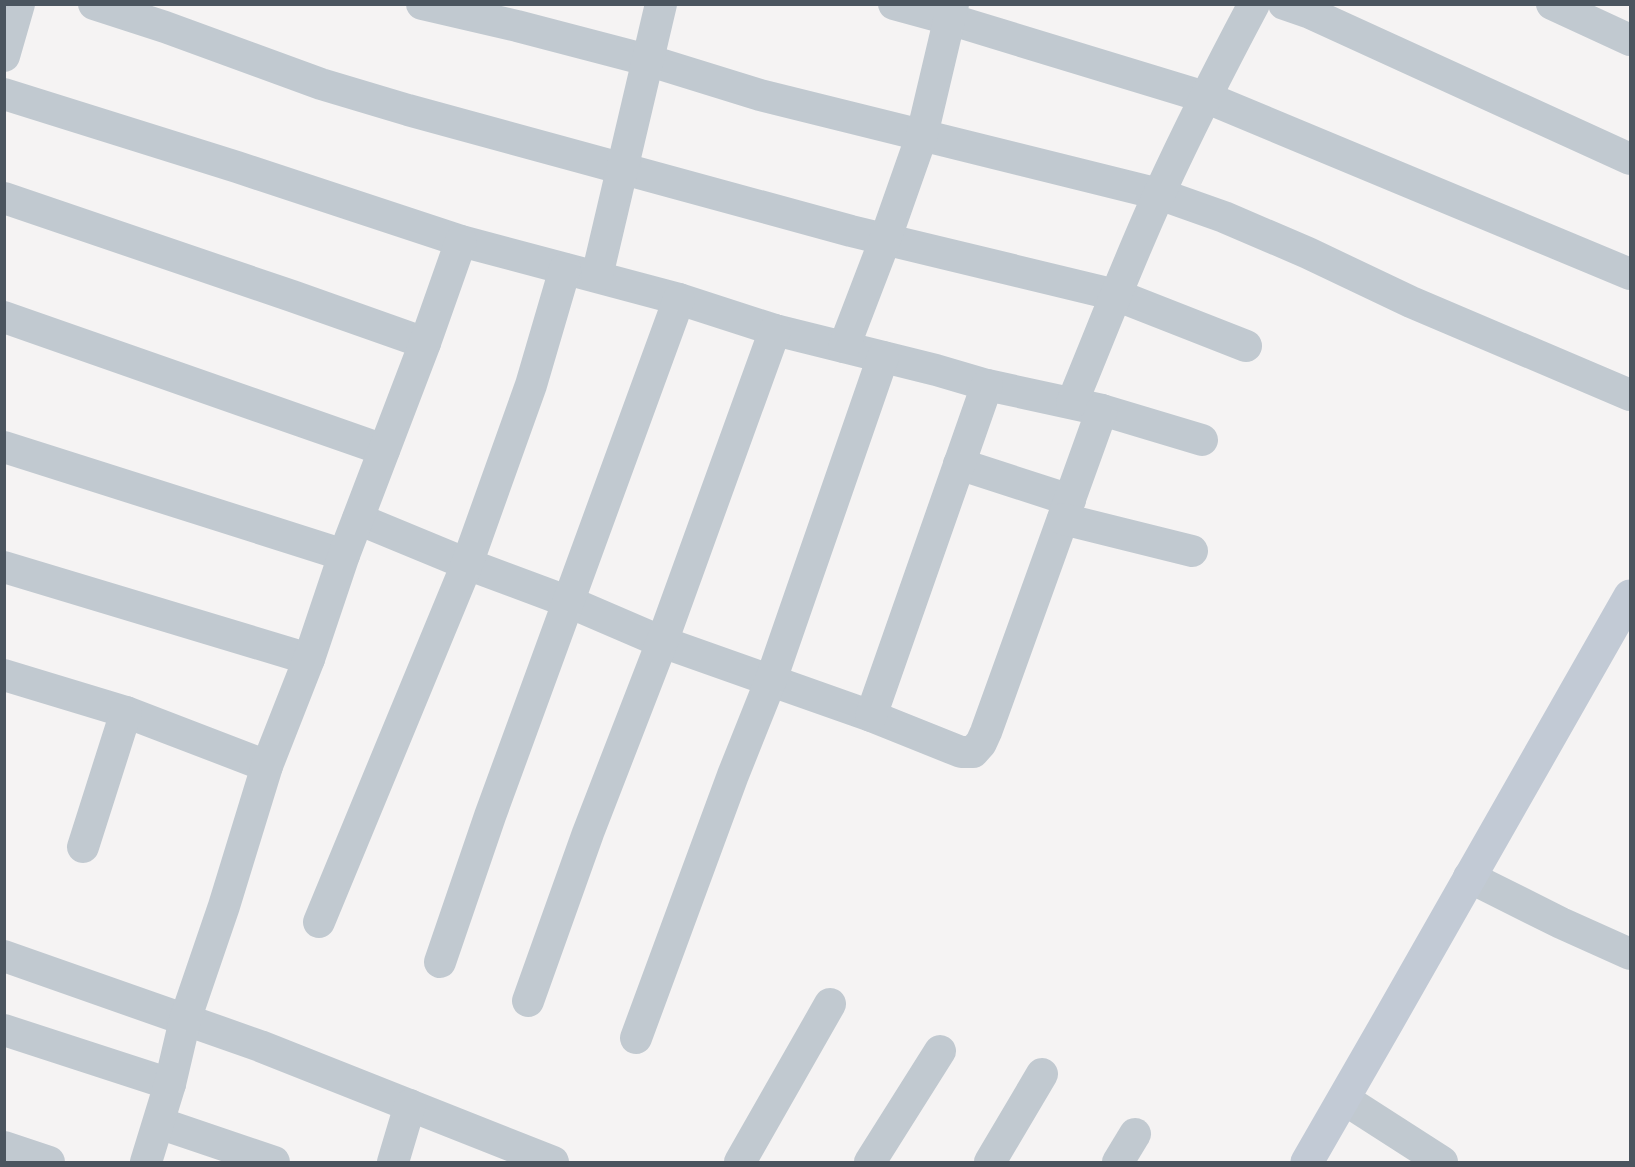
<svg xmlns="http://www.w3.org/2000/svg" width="1635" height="1167" font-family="Mulish,sans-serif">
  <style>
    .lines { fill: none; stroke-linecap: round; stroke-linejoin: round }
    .minor { stroke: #c1c9d0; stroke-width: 32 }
    .secondary { stroke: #c2cad5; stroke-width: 33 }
  </style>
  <rect width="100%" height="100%" fill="#f5f3f3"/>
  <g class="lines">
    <g class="minor">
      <path d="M94,4l71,23 156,57 87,26 443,121 265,64 130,51"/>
      <path d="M422,4l95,22 130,34 113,35 399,99 65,23 84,36 103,49 219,93"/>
      <path d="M894,4l55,15 256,78 425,177"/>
      <path d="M1284,4l26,9 320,146"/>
      <path d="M1552,4l78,36"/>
      <path d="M4,56l15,-52"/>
      <path d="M4,94l233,73 224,74 218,58 96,31 161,40 51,15 115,25 100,30"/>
      <path d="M4,198l288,98 133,47"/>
      <path d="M597,276l64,-272"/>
      <path d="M4,317l380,133"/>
      <path d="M844,347l41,-107 37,-105 31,-131"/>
      <path d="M1072,403c29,-70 56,-141 88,-211 29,-63 61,-126 94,-188"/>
      <path d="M4,447l340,108"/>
      <path d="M959,464l111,36"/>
      <path d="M358,519l109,45 102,38 93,40 209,74 90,36h12l8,-9 5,-11 116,-322"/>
      <path d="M1063,519l129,32"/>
      <path d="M4,567l305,92"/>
      <path d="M4,675l122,37 141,54"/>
      <path d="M871,716l116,-331"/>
      <path d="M83,847l43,-135"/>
      <path d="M1469,877l92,46 69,31"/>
      <path d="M319,922l148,-358 64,-179 34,-116"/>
      <path d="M4,956l256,90 293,116"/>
      <path d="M440,962l50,-146 189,-517"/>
      <path d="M528,1001l60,-168 74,-191 113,-312"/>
      <path d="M4,1030l166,54"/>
      <path d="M636,1038l97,-263 38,-95 112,-323"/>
      <path d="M1344,1099l98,63"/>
      <path d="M159,1123l115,39"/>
      <path d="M4,1147l45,15"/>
      <path d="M146,1162l24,-78 15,-64 39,-114 43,-140 42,-107 35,-104 81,-212 36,-102"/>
      <path d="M393,1162l17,-57"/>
      <path d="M740,1162l90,-158"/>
      <path d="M870,1162l70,-111"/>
      <path d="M990,1162l52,-88"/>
      <path d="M1118,1162l17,-28"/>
    </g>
    <path class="secondary" d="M1307,1162c109,-188 215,-378 323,-566"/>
  </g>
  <rect width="1635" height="1167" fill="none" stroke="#4b555f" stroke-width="12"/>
</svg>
